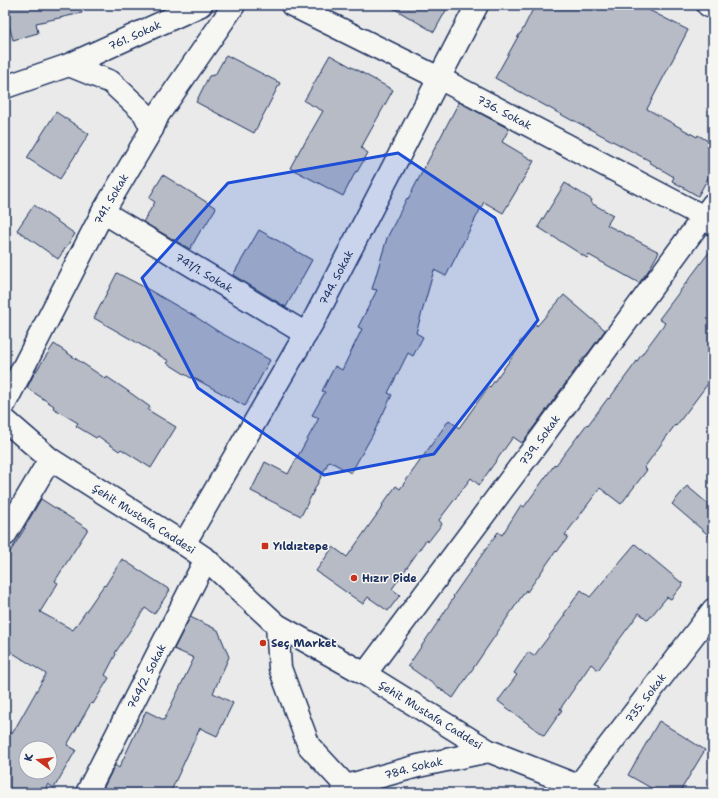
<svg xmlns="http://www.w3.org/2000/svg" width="718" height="798" font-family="'Shantell Sans',sans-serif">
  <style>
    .building { fill: #b6bbc6; stroke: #1b2f5e; fill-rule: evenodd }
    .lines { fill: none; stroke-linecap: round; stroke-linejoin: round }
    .minor-casing { stroke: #1b2f5e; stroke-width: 25 }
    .tertiary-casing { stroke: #1b2f5e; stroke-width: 25 }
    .minor { stroke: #f6f6f2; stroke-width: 22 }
    .tertiary { stroke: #f6f6f2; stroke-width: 22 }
    .marked { fill: #1d4ed8; fill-opacity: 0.2; stroke: #1d4ed8; stroke-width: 3; stroke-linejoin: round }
    .poi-dot { fill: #c8321e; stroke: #f6f6f2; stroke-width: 1.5 }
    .labels { text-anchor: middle; stroke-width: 3; stroke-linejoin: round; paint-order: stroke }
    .street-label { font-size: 11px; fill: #1b2f5e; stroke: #f6f6f2 }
    .poi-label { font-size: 11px; font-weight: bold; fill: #1b2f5e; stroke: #f6f6f2; text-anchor: start }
  </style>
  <rect width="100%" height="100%" fill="#e9eae9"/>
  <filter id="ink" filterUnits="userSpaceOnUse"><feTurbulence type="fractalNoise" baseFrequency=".025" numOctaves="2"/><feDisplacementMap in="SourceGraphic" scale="8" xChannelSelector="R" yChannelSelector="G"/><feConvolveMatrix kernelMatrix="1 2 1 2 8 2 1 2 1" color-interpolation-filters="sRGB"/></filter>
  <g filter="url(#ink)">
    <g class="building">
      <path d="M5,5h76l1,8 -46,10 2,10 -25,7 -8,-29z"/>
      <path d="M388,5h61l-15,27z"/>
      <path d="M535,5h104l49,25 -41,79 50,28 1,-2 15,9v25l-15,27 -26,-15 2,-4 -25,-15 1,-1 -77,-41v1l-78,-43 25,-45h1z"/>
      <path d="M226,55l54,28 -26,50 -58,-31 13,-26 6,-1z"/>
      <path d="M330,55l63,35 -32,58 7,5 -11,19 -1,-1 -13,25 -53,-28 12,-22h1l20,-35 -19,-10z"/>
      <path d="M459,102l50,27 -7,13 32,19 -31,52 -19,-11 -38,74 -12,-6 -18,63 7,4 -10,19 -5,-3 -20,40 4,2 -19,39 -22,39 -22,-12 -28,55 -50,-25 14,-29 23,12 31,-56 -7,-3 13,-23 -3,-1 13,-25 7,4 20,-41 -4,-2 19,-37 -5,-1 15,-51 20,-40 1,1z"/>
      <path d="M56,112l33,22 -29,45 -33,-21z"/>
      <path d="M163,175l53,33 -13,21 -1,-1 -12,21 -47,-27 12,-20 -6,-4z"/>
      <path d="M565,183l27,17 -1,3 22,12 -6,10 52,27 -11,19 -9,12 -50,-28 -2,3 -49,-31z"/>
      <path d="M34,205l41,29 -17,25 -41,-29z"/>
      <path d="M259,230l53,30 -26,47 -53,-32z"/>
      <path d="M713,247v130l-37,49 -1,-1 -31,43 3,2 -26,34 -21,-16 -35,47 3,2 -11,15 -1,-1 -29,41 -1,-2 -73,108 -45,-32 36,-53 10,-16 -1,-1 45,-64 4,3 19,-30 3,2 31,-43 1,1 31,-41 1,1 20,-27 1,1 56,-76 -6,-4z"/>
      <path d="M117,273l27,14 52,30 23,15 51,28 -25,46 -53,-29 -1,1 -24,-15 2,-2 -75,-43z"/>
      <path d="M564,295l41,35 -16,22 -9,10h1l-59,81 -9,-6 -34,48 -8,-7 -32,42 3,4 -14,18 -2,-2 -34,49 8,6 -12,16 -20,-14 -5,7 -47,-33 17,-24 14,10 36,-51 -1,-1 14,-19 4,3 49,-69 10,8 30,-42 1,1 31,-42 -2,-2 17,-19 1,2z"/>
      <path d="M54,344l52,35 1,-2 18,12 25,18 -2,3 28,17 -25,41 -30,-19 -2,2 -21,-15 -2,2 -20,-12 2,-3 -25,-15 1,-2 -27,-18 6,-12z"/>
      <path d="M687,486l26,22v31l-41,-35z"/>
      <path d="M41,499l47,30 -33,52 3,2 -18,29 33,18 31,-45 1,1 17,-27 48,31 -16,24 -9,-6 -30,45 1,1 -11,21 4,3 -16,26 -2,-1 -24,42 9,5 -22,38 -6,-4 -5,9h-38v-63l7,4 34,-60 -41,-26v-88l20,-32h-1zM26,748h24v24h-24z"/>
      <path d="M635,544l48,40 -12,15 -4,-2 -19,23 -9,-7 -29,39h1l-13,18 -7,-6 -31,45 2,1 -18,26 -46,-35 19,-26 -3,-2 14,-21 6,4 31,-41 -1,-1 17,-24 9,7z"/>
      <path d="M190,617l28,13 11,27 -16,36 20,10 -16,33 -17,-8 -30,65h-69l14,-28 4,3 27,-57 18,9 30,-62 -20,-9z"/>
      <path d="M659,721l46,29 -26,43h-19l-32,-18z"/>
    </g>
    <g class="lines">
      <defs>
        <g id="minor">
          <path id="s1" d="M292,5l147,73 265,139 9,7"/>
          <path d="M708,5l5,3"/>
          <path d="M69,65l42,17 33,31 8,16"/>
          <path id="s2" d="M5,87l64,-22 132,-60"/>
          <path id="s3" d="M103,212l203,122"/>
          <path id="s4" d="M5,403l98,-191 49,-83 6,-14 76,-110"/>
          <path d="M5,535l45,-76"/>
          <path id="s5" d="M184,544l131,-226 162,-313"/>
          <path d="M277,625l3,43 29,78 37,40"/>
          <path id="s6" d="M365,674l177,-237 171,-233"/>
          <path id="s7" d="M87,793l119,-234"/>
          <path id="s8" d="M342,793l4,-7 72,-20 71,-15"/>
          <path id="s9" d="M574,793l4,-7 135,-176"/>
        </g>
        <g id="tertiary">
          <path id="s10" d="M5,420l45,39 134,85 22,15 71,66 88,49 124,77 89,35 12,7"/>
        </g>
      </defs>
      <use href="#minor" class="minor-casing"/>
      <use href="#tertiary" class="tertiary-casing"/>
      <use href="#minor" class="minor"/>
      <use href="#tertiary" class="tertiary"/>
    </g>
  </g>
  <path class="marked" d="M398,153l97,65 43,102 -104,134 -110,21 -126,-87 -56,-110 86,-95z"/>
  <g class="poi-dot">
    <rect x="261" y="542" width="8" height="8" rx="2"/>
    <circle cx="354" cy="578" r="4"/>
    <circle cx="263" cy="643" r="4"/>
  </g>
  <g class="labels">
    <g class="street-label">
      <text dy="4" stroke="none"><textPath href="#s2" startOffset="140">761. Sokak</textPath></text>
      <text dy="4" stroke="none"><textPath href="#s1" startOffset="238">736. Sokak</textPath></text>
      <text dy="4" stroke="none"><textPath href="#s4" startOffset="230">741. Sokak</textPath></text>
      <text dy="4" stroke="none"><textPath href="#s3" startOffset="118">741/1. Sokak</textPath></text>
      <text dy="4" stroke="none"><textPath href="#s5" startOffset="307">744. Sokak</textPath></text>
      <text dy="4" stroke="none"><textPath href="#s6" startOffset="292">739. Sokak</textPath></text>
      <text dy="4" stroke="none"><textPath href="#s10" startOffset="171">Şehit Mustafa Caddesi</textPath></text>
      <text dy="4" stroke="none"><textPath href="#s7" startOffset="131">764/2. Sokak</textPath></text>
      <text dy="4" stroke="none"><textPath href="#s9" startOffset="119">735. Sokak</textPath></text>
      <text dy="4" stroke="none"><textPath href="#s10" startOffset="520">Şehit Mustafa Caddesi</textPath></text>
      <text dy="4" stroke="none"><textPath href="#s8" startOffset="78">784. Sokak</textPath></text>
    </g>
    <g class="poi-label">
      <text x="273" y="550">Yıldıztepe</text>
      <text x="362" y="582">Hızır Pide</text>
      <text x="271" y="647">Seç Market</text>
    </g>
  </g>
  <rect width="718" height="798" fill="none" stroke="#f6f6f2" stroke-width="20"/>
  <rect x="10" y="10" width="698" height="778" fill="none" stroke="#1b2f5e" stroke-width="1.5" filter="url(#ink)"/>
  <g transform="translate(38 760) rotate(285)"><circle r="19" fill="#f6f6f2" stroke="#9ea6b7"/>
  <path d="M0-3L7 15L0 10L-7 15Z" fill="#c8321e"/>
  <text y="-6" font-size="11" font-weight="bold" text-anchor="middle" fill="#1b2f5e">K</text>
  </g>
</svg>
